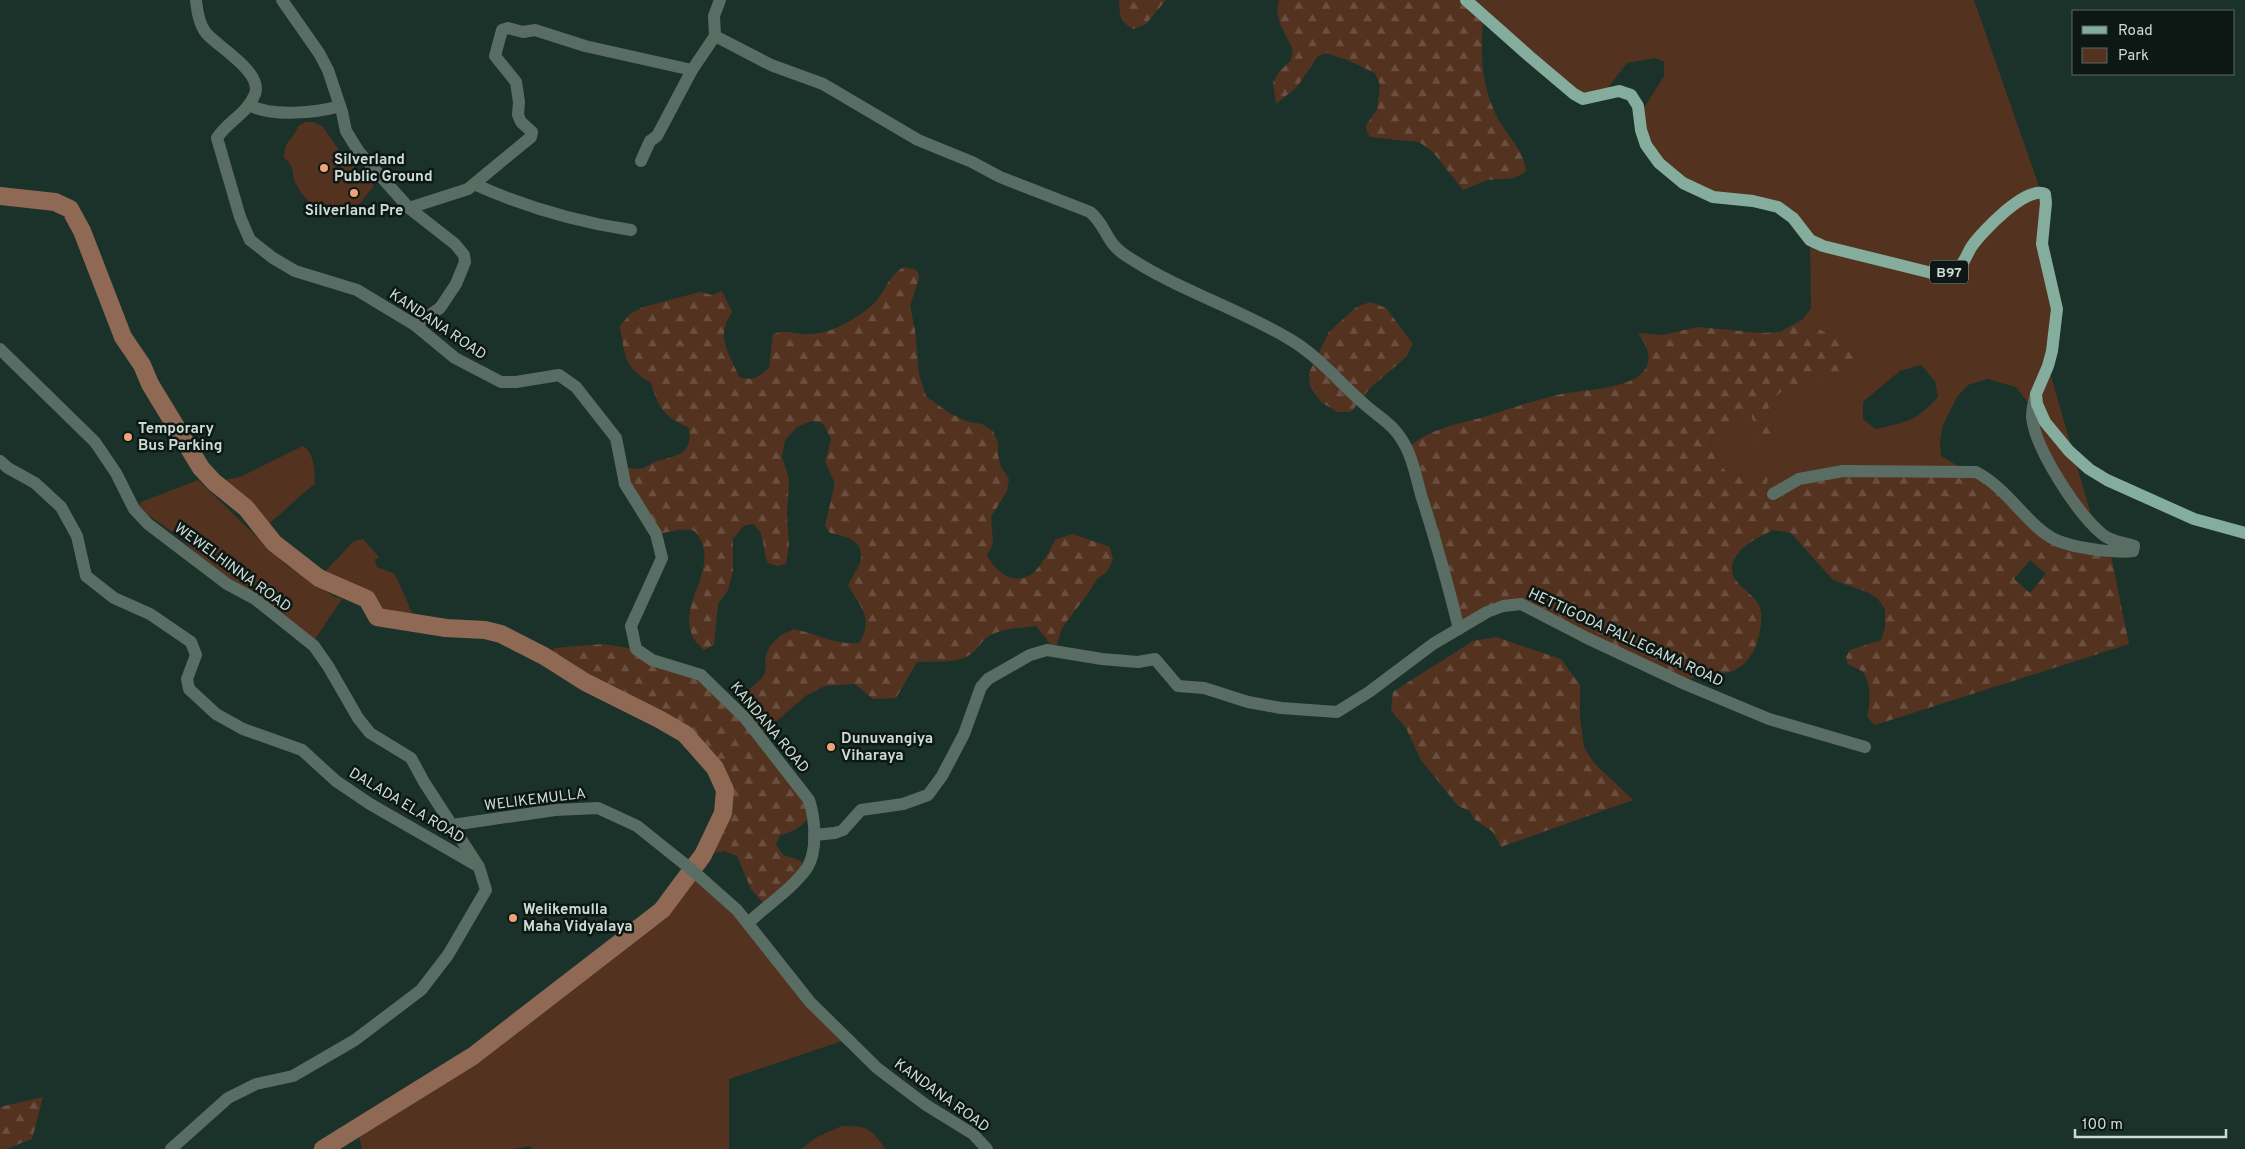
<svg xmlns="http://www.w3.org/2000/svg" width="2245" height="1149" font-family="Overpass,sans-serif">
  <style>
    .green { fill: #533220; fill-rule: evenodd }
    .forest { fill: url(#forest-firs); fill-rule: evenodd }
    .lines { fill: none; stroke-linecap: round; stroke-linejoin: round }
    .river { stroke: #906955; stroke-width: 18 }
    .minor { stroke: #5a6d65; stroke-width: 12 }
    .major { stroke: #85ad9e; stroke-width: 12 }
    .poi-dot { fill: #f0a279; stroke: #0d1814; stroke-width: 2 }
    .labels { text-anchor: middle; stroke-width: 5; stroke-linejoin: round; paint-order: stroke }
    .shield { fill: #0d1814; stroke: #93a09b; stroke-width: 1 }
    .shield-label { font-size: 14px; font-weight: bold; fill: #cddbd5 }
    .poi-label { font-size: 15px; font-weight: bold; fill: #cddbd5; stroke: #0d1814; text-anchor: start }
    .street-label { font-size: 15px; fill: #cddbd5; stroke: #0d1814 }
  </style>
  <defs>
    <pattern id="forest-firs" width="22" height="20" patternUnits="userSpaceOnUse" patternTransform="scale(1.25)"><rect width="22" height="20" fill="#533220"/><path d="M5 1l3.5 6h-7zM16 11l3.5 6h-7z" fill="#6b4f40"/></pattern>
  </defs>
  <rect width="100%" height="100%" fill="#1b322a"/>
  <g class="green">
    <path d="M1466,0h508l67,192 1,44 13,61 -7,69 46,159 -33,-44 -33,-78 -12,-16 -29,-8 -19,6 -11,12 -14,28 -3,17 1,14 26,15 -194,23 -6,-5 1,-18 -13,3 -23,2c-13,-10 -17,-19 -23,-34l8,-12 33,-17 3,8 20,9 -5,-27 18,-15 25,-9 31,-47 -19,-1 -21,-11 9,-12 -1,-68 -32,-33 -65,-10 -54,-34 -20,-47 25,-40v-14l-9,-4 -28,5 -24,31 -20,5zM1921,365l14,16 3,16c-20,23 -33,26 -63,32l-12,-10v-17l37,-31z"/>
    <path d="M305,122h8l10,5 18,26 33,33c-8,9 -19,26 -30,30 -19,8 -40,-17 -48,-32 -6,-11 1,-16 -12,-26 0,-19 10,-18 14,-32z"/>
    <path d="M303,446c12,7 11,25 12,38 -19,14 -34,31 -53,45l-17,-21 -31,-26 26,-5z"/>
    <path d="M198,480l87,84 48,32 9,3 -27,40 -99,-67 -38,-36 -34,-24 -5,-6 2,-4z"/>
    <path d="M363,539l16,18 -4,3 2,7 18,7 22,50 -40,-7 -10,-18 -48,-21 35,-37z"/>
    <path d="M692,870l156,169 -119,40v70h-197l-2,-3 -16,3h-152l-5,-21 116,-72 189,-146z"/>
    <path d="M842,1126c26,0 29,2 43,23h-84l16,-12z"/>
  </g>
  <g class="forest">
    <path d="M1119,0h47l-20,24 -12,5c-13,-5 -15,-16 -15,-29z"/>
    <path d="M1279,0h187l17,17c-2,37 -3,63 13,98 9,19 29,35 30,57l-12,6 -27,2 -24,10 -31,-39 -13,-9 -49,-5 -3,-5 -1,-7 11,-15 3,-25 -5,-12 -28,-13 -21,-7 -8,3 -21,31 -21,17 -3,-21 5,-10 13,-13 2,-10 -13,-26 -3,-13z"/>
    <path d="M904,267l10,2 4,3 1,6 -9,28 5,24 4,44 7,22 23,17 20,9 13,2 11,7 5,12v12l3,12 8,12 -2,12 -16,26 2,27 -6,11c10,20 32,34 50,14 8,-9 13,-20 19,-30l17,-5 37,13 3,13 -6,12 -10,7 -8,13 -27,36 -7,22 -19,-24c-15,2 -41,2 -52,14 -8,8 -9,13 -20,18 -12,5 -32,3 -47,4l-21,36 -23,1 -18,-15 -30,2 -18,9 -48,41 54,76c-9,13 -17,19 -33,23l-4,9 7,11 16,5 9,7 -42,39 -15,-17 -14,-33 -13,-5 -21,4 20,-42 2,-23 -10,-22 -30,-34 -26,-15 -74,-37 -41,-26 11,-8 47,-4 34,5 65,26 44,43 4,-28 14,-13 3,-7 -1,-12 5,-12 11,-11 13,-6c23,5 41,16 65,14 15,-23 2,-37 -11,-57 3,-9 13,-20 13,-29 2,-18 -18,-21 -31,-24l-5,-7 10,-43 -10,-21 6,-23 -7,-14 -4,-3 -9,-1 -14,6 -12,13 -3,17 7,22 -2,36 2,30 -3,19 -9,2 -9,-3c-7,-15 -1,-28 -15,-39l-10,2 -10,13v32l-5,19 -10,14 -4,41 -10,5c-6,-6 -11,-10 -13,-18 -10,-32 27,-63 8,-95 -2,-3 -4,-7 -8,-7 -10,-2 -25,3 -35,4l-36,-67c7,0 18,3 24,1 4,-2 7,-5 11,-6 21,-7 38,-6 34,-34 -27,-13 -29,-18 -38,-45 -28,-16 -26,-28 -31,-57l10,-12 13,-7 57,-15 12,3 10,-4 10,21c-17,26 -3,40 7,65 14,4 19,1 30,-9l4,-34c14,-4 17,-1 30,0 24,2 49,-12 67,-27 15,-12 16,-30 34,-40z"/>
    <path d="M1370,302l16,6 27,36 -8,14 -35,30 -19,24h-14l-16,-10 -11,-16 -1,-13 20,-41 26,-24z"/>
    <path d="M1802,320l21,11 19,1 13,8 5,14 -14,16 -60,18 -18,15 5,27 -5,15 -9,2 -10,-11 4,-15 -3,-8 -33,17 -8,12c6,15 10,24 23,34l23,-2 13,-3 -1,18 6,5 26,-15 177,-7 66,58 68,21 19,93 -254,81 -8,-8c3,-13 5,-33 -4,-45 -3,-3 -11,-5 -15,-8l-2,-7 4,-7 31,-10 4,-12v-19l-8,-11 -10,-6 -34,-12 -42,-47 -18,-3c-15,8 -40,18 -41,38 -1,19 27,25 29,44 2,25 -10,61 -40,61 -6,0 -13,-4 -18,-5l-18,16 -164,-80 -62,25 -52,-181c25,-20 47,-23 77,-31 25,-8 51,-17 77,-23 21,-4 69,-5 83,-23 10,-13 2,-27 -6,-38l24,2 36,-8 63,6 19,-1zM2030,560l16,14 -16,19 -16,-14z"/>
    <path d="M1496,637l65,22 19,26v32l4,30 10,16 39,37 -132,47 -8,-15 -19,-13 -4,-8 -12,-5 -37,-46 -15,-32 -15,-18 2,-18 80,-51z"/>
    <path d="M43,1097l-11,42 -26,10h-6v-42z"/>
  </g>
  <g class="lines">
    <path class="river" d="M0,196l55,6 15,7 12,22 41,106 19,28 8,19 51,84 13,14 32,26 28,35 45,35 48,21 10,18 69,11 39,2 16,4 43,22 41,26 74,37 26,15 30,34 10,22 -2,23 -20,42 -41,55 -189,146 -150,93"/>
    <g class="minor">
      <path d="M196,0c1,11 3,24 10,33 12,14 57,39 49,61 -8,20 -27,27 -38,44l23,79 10,23 23,18 22,13 62,19 58,35 40,33 46,24h15l43,-7 17,12 40,51 9,46 31,50 6,24 -31,68 5,23 16,11 49,15 44,43 64,82c6,18 9,51 -2,68 -15,21 -40,37 -59,55"/>
      <path d="M282,0l37,53 9,17 14,42 4,19 13,21 50,56 46,36 9,11 1,7 -9,22 -16,24 -25,17"/>
      <path d="M715,36l56,29 52,19 95,56 54,22 28,15 90,35c17,14 15,30 35,43 52,35 113,53 166,85 27,16 47,41 71,62 18,17 32,21 44,45 8,15 11,35 16,51 14,43 26,87 37,131"/>
      <path d="M249,105c22,12 67,8 91,1"/>
      <path d="M641,161l9,-20 7,-5 35,-66 23,-34 -1,-20 6,-16"/>
      <path d="M474,184c51,23 103,38 157,46"/>
      <path d="M409,208l59,-19 63,-52 1,-5 -11,-10 -3,-7 1,-13 -3,-20 -21,-26 7,-26 6,-2 15,4 12,-2 50,16 107,24"/>
      <path d="M0,349l95,93 21,31 18,36 14,15 79,60 28,15 59,47 14,20 30,52 12,15 41,25 13,24 55,85 7,23 -38,65 -27,35 -66,50 -62,36 -37,8 -28,14 -57,51"/>
      <path d="M0,461l8,7 27,15 26,24 16,29 9,40 28,22 36,16 41,28 5,13 -9,24 2,10 27,25 27,15 59,21 34,31 34,23 106,61"/>
      <path d="M1773,494l26,-15 44,-8 133,1c32,16 52,55 80,68 13,6 28,8 42,10 11,1 23,3 35,1l1,-5c-11,-4 -23,-4 -32,-12 -25,-21 -67,-85 -70,-117 0,-8 2,-16 4,-23"/>
      <path d="M452,825l103,-15 43,-2 39,18 55,44 45,40 73,92 67,66 49,37 47,29 14,15"/>
      <path d="M814,835l21,-2 8,-3 18,-20 42,-6 25,-9 14,-19 22,-42 17,-47 7,-8 42,-24 17,-5 55,9 36,3 17,-3 23,27 26,2 44,14 33,6 56,4 32,-20 64,-48 54,-32 16,-6 18,-2 66,34 98,46 84,35 96,28"/>
    </g>
    <path class="major" d="M1466,0l63,56 45,38 9,5 36,-8 12,4 7,11 3,24 5,15 13,18 24,20 30,14 40,4 25,6 15,11 17,22 13,6 117,29c5,-2 13,-3 18,-7 7,-5 9,-15 14,-22 10,-14 54,-61 73,-52l1,9 -4,41 15,65 -5,42 -4,15 -12,28 1,10 8,18 24,29 20,18 18,11 87,39 51,14"/>
  </g>
  <g class="poi-dot">
    <circle cx="324" cy="168" r="5"/>
    <circle cx="354" cy="193" r="5"/>
    <circle cx="128" cy="437" r="5"/>
    <circle cx="831" cy="747" r="5"/>
    <circle cx="513" cy="918" r="5"/>
  </g>
  <g class="labels">
    <rect class="shield" x="1930" y="260.5" width="38" height="23" rx="4"/>
    <g class="shield-label">
      <text x="1949" y="277">B97</text>
    </g>
    <g class="poi-label">
      <text x="334" y="164">Silverland<tspan x="334" dy="17">Public Ground</tspan></text>
      <text x="354" y="215" text-anchor="middle">Silverland Pre</text>
      <text x="138" y="433">Temporary<tspan x="138" dy="17">Bus Parking</tspan></text>
      <text x="841" y="743">Dunuvangiya<tspan x="841" dy="17">Viharaya</tspan></text>
      <text x="523" y="914">Welikemulla<tspan x="523" dy="17">Maha Vidyalaya</tspan></text>
    </g>
    <g class="street-label">
      <text transform="translate(438 324) rotate(34)" y="5">KANDANA ROAD</text>
      <text transform="translate(233 567) rotate(36)" y="5">WEWELHINNA ROAD</text>
      <text transform="translate(1626 637) rotate(25)" y="5">HETTIGODA PALLEGAMA ROAD</text>
      <text transform="translate(770 727) rotate(50)" y="5">KANDANA ROAD</text>
      <text transform="translate(535 799) rotate(-7)" y="5">WELIKEMULLA</text>
      <text transform="translate(407 805) rotate(31)" y="5">DALADA ELA ROAD</text>
      <text transform="translate(942 1095) rotate(36)" y="5">KANDANA ROAD</text>
    </g>
  </g>
  <rect x="2072" y="10" width="162" height="65" fill="#0d1814" stroke="#5a6661"/>
  <rect x="2082" y="26" width="25" height="8" fill="#85ad9e" stroke="#5a6661"/>
  <text x="2118" y="35" font-size="15" fill="#cddbd5">Road</text>
  <rect x="2082" y="48" width="25" height="15" fill="#533220" stroke="#5a6661"/>
  <text x="2118" y="60" font-size="15" fill="#cddbd5">Park</text>
  <path d="M2075 1129v8h151v-8" fill="none" stroke="#cddbd5" stroke-width="2.5"/>
  <text x="2082" y="1129" font-size="15" fill="#cddbd5" stroke="#0d1814" stroke-width="4" paint-order="stroke">100 m</text>
</svg>
